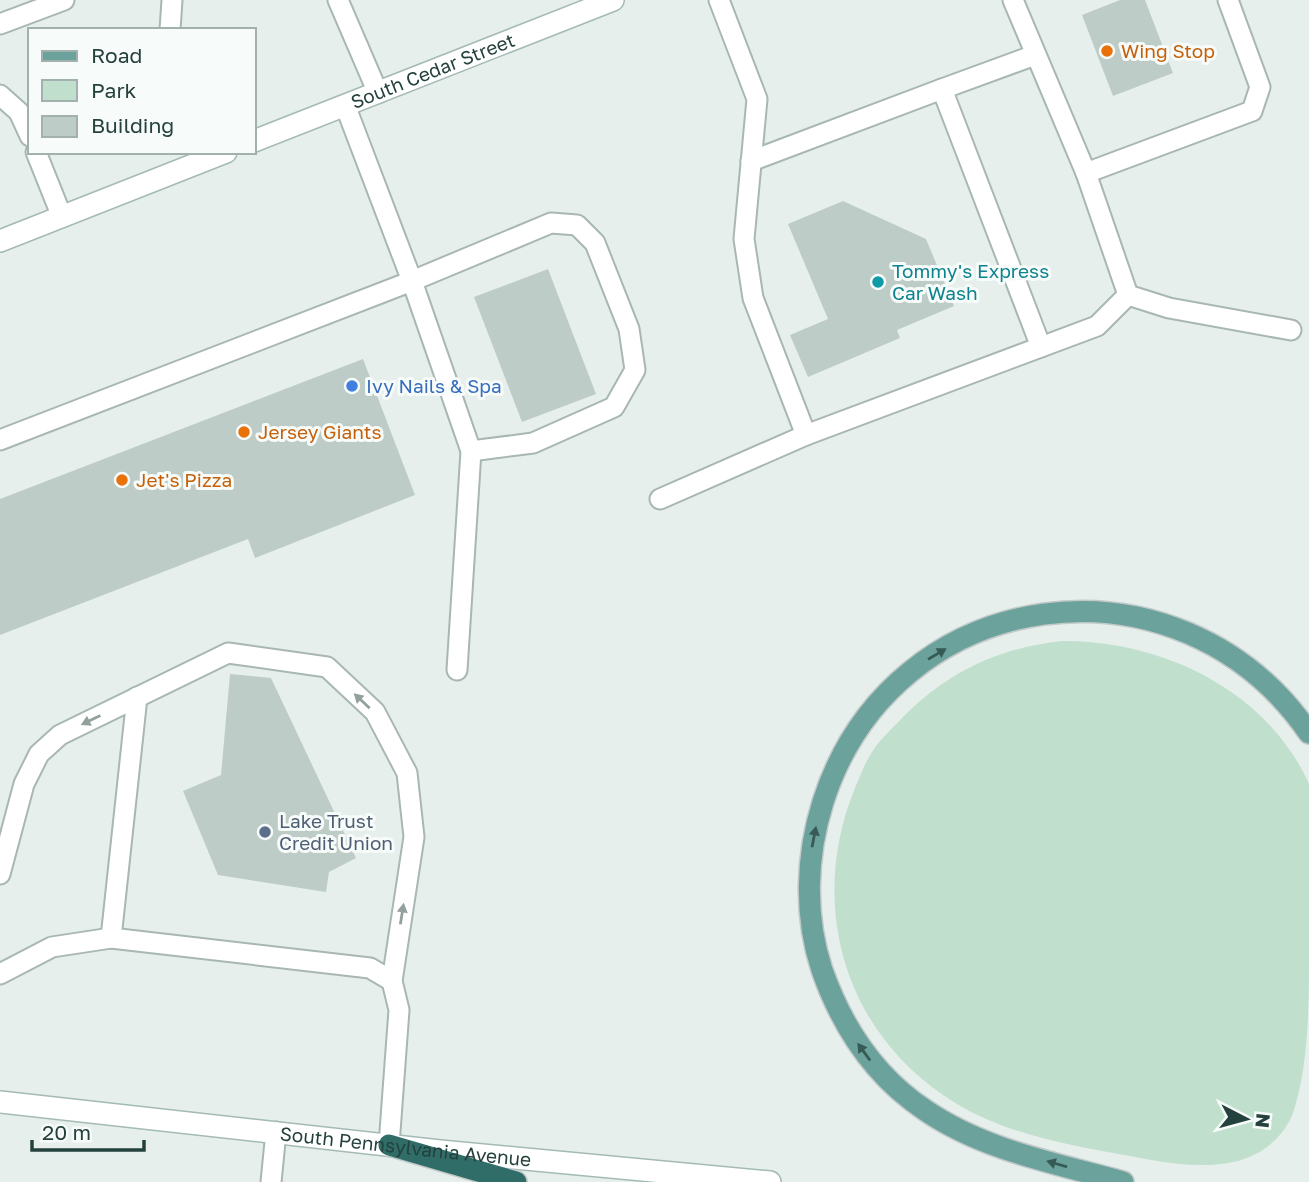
<svg xmlns="http://www.w3.org/2000/svg" width="1309" height="1182" font-family="'Golos Text',sans-serif">
  <style>
    .green { fill: #c0dfcc }
    .building { fill: #beccc8 }
    .lines { fill: none; stroke-linecap: round; stroke-linejoin: round }
    .service-casing { stroke: #a8b7b4; stroke-width: 23 }
    .secondary-casing { stroke: #a4bab5; stroke-width: 24 }
    .primary-casing { stroke: #c2cac9; stroke-width: 24 }
    .motorway-casing { stroke: #c2cac9; stroke-width: 24 }
    .service { stroke: #fff; stroke-width: 19 }
    .secondary { stroke: #fff; stroke-width: 21 }
    .primary { stroke: #6ba39c; stroke-width: 21 }
    .motorway { stroke: #306d68; stroke-width: 21 }
    .oneway { fill: #365a55 }
    .oneway2 { fill: #92a09e }
    .food-dot { fill: #e8710a; stroke: #f7fbf9; stroke-width: 2.5 }
    .culture-dot { fill: #0f9aa8; stroke: #f7fbf9; stroke-width: 2.5 }
    .shop-dot { fill: #3f7fe0; stroke: #f7fbf9; stroke-width: 2.5 }
    .service-dot { fill: #5c6f8a; stroke: #f7fbf9; stroke-width: 2.5 }
    .labels { text-anchor: middle; stroke-width: 6; stroke-linejoin: round; paint-order: stroke }
    .food-label { font-size: 19px; fill: #c56008; stroke: #f7fbf9; text-anchor: start }
    .street-label { font-size: 19px; fill: #25413d; stroke: #f7fbf9 }
    .culture-label { font-size: 19px; fill: #0d838f; stroke: #f7fbf9; text-anchor: start }
    .shop-label { font-size: 19px; fill: #366cbe; stroke: #f7fbf9; text-anchor: start }
    .service-label { font-size: 19px; fill: #4e5e75; stroke: #f7fbf9; text-anchor: start }
  </style>
  <rect width="100%" height="100%" fill="#e6efec"/>
  <path class="green" d="M1062,641c99,-1 205,49 247,143 0,56 0,111 0,167 0,52 0,117 -17,165 -27,56 -89,53 -141,44 -70,-13 -148,-23 -208,-65 -102,-70 -134,-195 -88,-307 5,-12 10,-25 17,-36 8,-13 21,-24 31,-35 45,-45 95,-69 159,-76z"/>
  <g class="building">
    <path d="M1120,0h25l28,73 -60,23 -31,-81z"/>
    <path d="M843,201l83,38 28,67 -57,24 3,8 -92,39 -18,-42 38,-16 -40,-95z"/>
    <path d="M548,269l48,125 -74,28 -48,-125z"/>
    <path d="M363,359l52,136 -160,63 -7,-19 -248,96v-136z"/>
    <path d="M230,674l41,4 85,180 -27,14 -3,20 -108,-17 -35,-84 38,-16z"/>
  </g>
  <g class="lines">
    <defs>
      <g id="service">
        <path d="M338,0l40,93"/>
        <path d="M1013,0l73,173 42,122 41,13 122,22"/>
        <path d="M0,24l64,-24"/>
        <path d="M170,30l2,-30"/>
        <path d="M1035,55l-93,34 99,258"/>
        <path d="M0,95l19,17 11,24"/>
        <path d="M345,105l67,176 59,170 -14,219"/>
        <path d="M36,152l26,65"/>
        <path d="M751,161l191,-72"/>
        <path d="M1086,173l166,-62 8,-24 -32,-87"/>
        <path d="M806,435l291,-109 31,-31"/>
        <path d="M0,440l412,-159 139,-58 26,2 18,18 34,86 6,41 -21,37 -81,36 -62,8"/>
        <path d="M660,499l146,-64 -53,-137 -9,-59 13,-140 -38,-99"/>
        <path d="M0,874l24,-90 15,-30 21,-19 168,-82 99,14 48,45 32,61 7,64 -22,144 7,29 -10,135"/>
        <path d="M111,938l26,-241"/>
        <path d="M0,974l52,-27 59,-9 259,30 22,13"/>
        <path d="M271,1182l5,-50"/>
      </g>
      <g id="secondary">
        <path id="s1" d="M254,141l359,-141"/>
        <path d="M0,241l226,-89"/>
        <path id="s2" d="M0,1102l440,49 330,31"/>
      </g>
      <path id="primary" d="M1123,1182c-68,-19 -140,-32 -198,-72 -51,-34 -83,-83 -103,-140 -18,-54 -16,-114 1,-168 70,-220 356,-258 486,-69"/>
      <path id="motorway" d="M389,1145l127,37"/>
    </defs>
    <use href="#service" class="service-casing"/>
    <use href="#secondary" class="secondary-casing"/>
    <use href="#primary" class="primary-casing"/>
    <use href="#motorway" class="motorway-casing"/>
    <use href="#service" class="service"/>
    <use href="#secondary" class="secondary"/>
    <use href="#primary" class="primary"/>
    <use href="#motorway" class="motorway"/>
  </g>
  <defs><path id="oneway-solid" d="M-6-.8H1V-3.2L6.5 0L1 3.2V.8H-6Z" transform="scale(1.75)"/></defs>
  <g class="oneway">
    <use href="#oneway-solid" transform="translate(937 654) rotate(-31)"/>
    <use href="#oneway-solid" transform="translate(814 837) rotate(-79)"/>
    <use href="#oneway-solid" transform="translate(864 1052) rotate(-126)"/>
    <use href="#oneway-solid" transform="translate(1057 1164) rotate(-164)"/>
  </g>
  <g class="oneway2">
    <use href="#oneway-solid" transform="translate(362 701) rotate(-137)"/>
    <use href="#oneway-solid" transform="translate(91 720) rotate(154)"/>
    <use href="#oneway-solid" transform="translate(402 914) rotate(-81)"/>
  </g>
  <g class="food-dot">
    <circle cx="1107" cy="51" r="7"/>
    <circle cx="244" cy="432" r="7"/>
    <circle cx="122" cy="480" r="7"/>
  </g>
  <circle class="culture-dot" cx="878" cy="282" r="7"/>
  <circle class="shop-dot" cx="352" cy="386" r="7"/>
  <circle class="service-dot" cx="265" cy="832" r="7"/>
  <g class="labels">
    <g class="food-label">
      <text x="1121" y="58">Wing Stop</text>
      <text x="258" y="439">Jersey Giants</text>
      <text x="136" y="487">Jet's Pizza</text>
    </g>
    <g class="street-label">
      <text dy="7" stroke="none"><textPath href="#s1" startOffset="192">South Cedar Street</textPath></text>
      <text dy="7" stroke="none"><textPath href="#s2" startOffset="408">South Pennsylvania Avenue</textPath></text>
    </g>
    <g class="culture-label">
      <text x="892" y="278">Tommy's Express<tspan x="892" dy="22">Car Wash</tspan></text>
    </g>
    <g class="shop-label">
      <text x="366" y="393">Ivy Nails &amp; Spa</text>
    </g>
    <g class="service-label">
      <text x="279" y="828">Lake Trust<tspan x="279" dy="22">Credit Union</tspan></text>
    </g>
  </g>
  <rect x="28" y="28" width="228" height="126" fill="#f7fbf9" stroke="#a3b1ae" stroke-width="2"/>
  <rect x="42" y="51" width="35" height="10" fill="#6ba39c" stroke="#a3b1ae" stroke-width="2"/>
  <text x="91" y="63" font-size="21" fill="#25413d">Road</text>
  <rect x="42" y="80" width="35" height="21" fill="#c0dfcc" stroke="#a3b1ae" stroke-width="2"/>
  <text x="91" y="98" font-size="21" fill="#25413d">Park</text>
  <rect x="42" y="116" width="35" height="21" fill="#beccc8" stroke="#a3b1ae" stroke-width="2"/>
  <text x="91" y="133" font-size="21" fill="#25413d">Building</text>
  <g transform="translate(1246 1119) rotate(96)" stroke="#f7fbf9" stroke-width="5" paint-order="stroke">
  <path d="M0-5L12 26L0 18L-12 26Z" fill="#25413d"/>
  <text y="-10" font-size="19" font-weight="bold" text-anchor="middle" fill="#25413d">N</text>
  </g>
  <path d="M32 1140v10h112v-10" fill="none" stroke="#25413d" stroke-width="3.5"/>
  <text x="42" y="1140" font-size="21" fill="#25413d" stroke="#f7fbf9" stroke-width="5" paint-order="stroke">20 m</text>
</svg>
